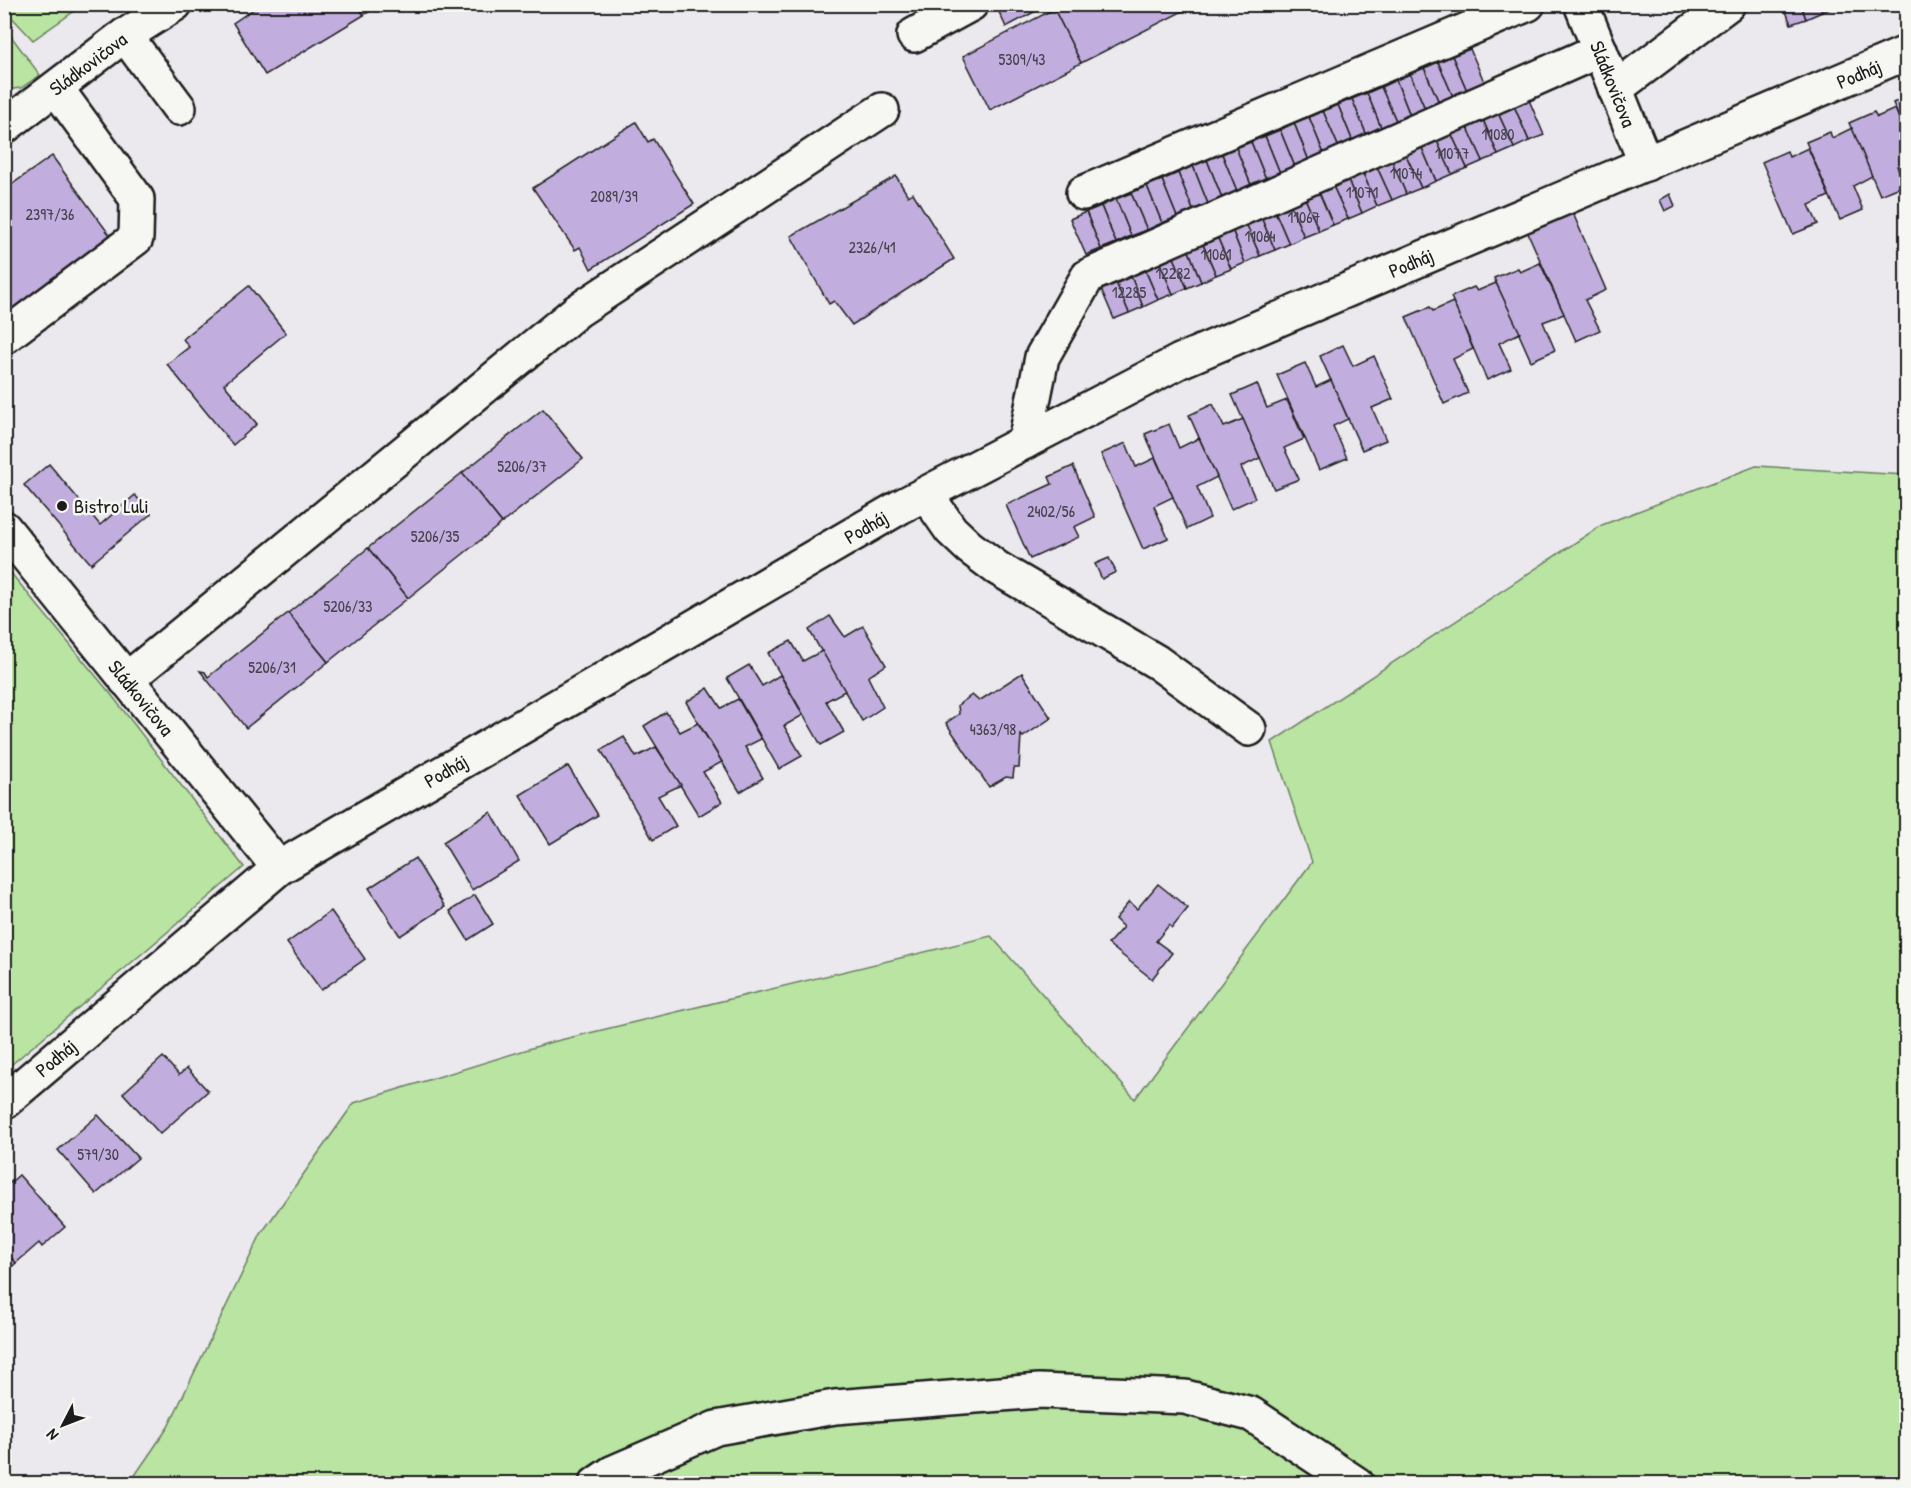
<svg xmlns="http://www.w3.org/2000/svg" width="1911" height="1488" font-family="'Patrick Hand',sans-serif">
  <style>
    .green { fill: #b9e4a2; stroke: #6a805f; stroke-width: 1.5 }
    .building { fill: #c1aede; stroke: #1c1c1c; stroke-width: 1.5 }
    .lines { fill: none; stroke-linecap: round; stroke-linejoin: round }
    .minor-casing { stroke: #1c1c1c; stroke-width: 38 }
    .minor { stroke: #f6f6f2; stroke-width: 33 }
    .poi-dot { fill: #1c1c1c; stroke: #f6f6f2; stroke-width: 2 }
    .labels { text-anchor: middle; stroke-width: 5; stroke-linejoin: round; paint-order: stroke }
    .number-label { font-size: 16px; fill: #45404c }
    .street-label { font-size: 20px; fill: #1c1c1c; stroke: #f6f6f2 }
    .poi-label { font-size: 20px; fill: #1c1c1c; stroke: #f6f6f2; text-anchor: start }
  </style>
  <rect width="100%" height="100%" fill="#ebe8ee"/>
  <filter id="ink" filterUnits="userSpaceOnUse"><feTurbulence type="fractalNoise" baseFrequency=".0167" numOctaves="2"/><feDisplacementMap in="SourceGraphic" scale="12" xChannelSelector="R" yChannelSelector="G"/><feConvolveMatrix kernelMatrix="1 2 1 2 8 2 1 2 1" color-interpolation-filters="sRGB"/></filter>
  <g filter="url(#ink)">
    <g class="green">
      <path d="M5,4h78v1l-50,35 -28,-30z"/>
      <path d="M5,28l35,47 -19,13 -16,2 7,-7 -7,-10z"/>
      <path d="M1756,466l150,9v1008l-1777,1 39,-57 93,-193 93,-131 194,-60 443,-107 144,163 177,-237 -40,-120 330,-217z"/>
      <path d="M5,566l105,127 134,174 -239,203z"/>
    </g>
    <g class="building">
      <path d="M261,4h96l7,11 -99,60 -32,-52z"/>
      <path d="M357,4h24l-17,11z"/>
      <path d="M1013,4h36l-43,23 -7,-15z"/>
      <path d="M1063,4h124l2,4 -108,55 -27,-54z"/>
      <path d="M1783,4h18l5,15 -15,5z"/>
      <path d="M1801,4h18l3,8 -16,7z"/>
      <path d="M1819,4h17l1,2 -15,6z"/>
      <path d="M1054,9l27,54 -91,47 -27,-54z"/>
      <path d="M1470,49l16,37 -18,7 -16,-37z"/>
      <path d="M1452,56l16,37 -14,6 -16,-37z"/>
      <path d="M1438,62l16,37 -14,6 -16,-37z"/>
      <path d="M1424,68l16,37 -14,6 -16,-37z"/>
      <path d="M1410,74l16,37 -15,7 -15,-38z"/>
      <path d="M1396,80l15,38 -14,5 -16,-36z"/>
      <path d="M1381,87l16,36 -15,7 -15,-37z"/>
      <path d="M1367,93l15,37 -15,6 -15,-37z"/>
      <path d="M1906,97v38l-13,-32z"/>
      <path d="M1352,99l15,37 -14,6 -15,-37z"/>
      <path d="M1529,100l15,35 -15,6 -15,-35z"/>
      <path d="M1338,105l15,37 -14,6 -16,-37z"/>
      <path d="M1514,106l15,35 -15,7 -16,-35z"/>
      <path d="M1895,109l11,26v26l-9,5 8,19 -25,10 -31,-72 25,-11 3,5z"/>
      <path d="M1323,111l16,37 -15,6 -15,-37z"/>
      <path d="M1498,113l16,35 -16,7 -15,-35z"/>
      <path d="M1309,117l15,37 -15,7 -15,-38z"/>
      <path d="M1483,120l15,35 -15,6 -16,-35z"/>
      <path d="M636,122l12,20 5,-3 41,65 -103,65 -11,-22 -5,3 -42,-62z"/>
      <path d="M1294,123l15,38 -14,6 -15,-37z"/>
      <path d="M1467,126l16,35 -16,7 -16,-35z"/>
      <path d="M1852,128l20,48 -19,10 10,24 -23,10 -34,-78 24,-10 2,6z"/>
      <path d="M1280,130l15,37 -15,6 -15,-37z"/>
      <path d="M1451,133l16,35 -15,6 -16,-35z"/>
      <path d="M1265,136l15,37 -14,6 -15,-37z"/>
      <path d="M1436,139l16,35 -16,7 -15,-35z"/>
      <path d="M1251,142l15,37 -15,6 -15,-37z"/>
      <path d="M1421,146l15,35 -15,7 -16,-35z"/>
      <path d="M1236,148l15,37 -14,6 -15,-37z"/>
      <path d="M1808,148l21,48 -20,9 9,19 -25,10 -31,-72 25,-11 2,6z"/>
      <path d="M1405,153l16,35 -15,6 -15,-35z"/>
      <path d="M1222,154l15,37 -15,7 -15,-38z"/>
      <path d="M52,156l60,82 -108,78v-126z"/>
      <path d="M1391,159l15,35 -14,6 -16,-35z"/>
      <path d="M1207,160l15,38 -14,6 -15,-38z"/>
      <path d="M1376,165l16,35 -15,6 -15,-35z"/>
      <path d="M1193,166l15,38 -15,6 -15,-37z"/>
      <path d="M1362,171l15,35 -15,7 -15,-35z"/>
      <path d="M1178,173l15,37 -16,7 -15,-37z"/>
      <path d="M896,176l12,20 5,-3 41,66 -102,66 -18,-24 -5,3 -38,-68z"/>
      <path d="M1347,178l15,35 -14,6 -16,-35z"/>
      <path d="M1162,180l15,37 -15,6 -15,-37z"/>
      <path d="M1332,184l16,35 -15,6 -15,-35z"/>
      <path d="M1147,186l15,37 -15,7 -16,-37z"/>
      <path d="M1318,190l15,35 -14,6 -15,-35z"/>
      <path d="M1131,193l16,37 -16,6 -15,-37z"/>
      <path d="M1670,194l5,12 -10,5 -5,-11z"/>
      <path d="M1304,196l15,35 -15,6 -15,-35z"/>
      <path d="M1116,199l15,37 -15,7 -15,-37z"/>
      <path d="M1289,202l15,35 -15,7 -15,-35z"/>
      <path d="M1101,206l15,37 -15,6 -15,-37z"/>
      <path d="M1274,209l15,35 -14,6 -15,-35z"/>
      <path d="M1572,211l34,79 -21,10 15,30 -24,11 -49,-110z"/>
      <path d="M1086,212l15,37 -15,6 -16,-36z"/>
      <path d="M1260,215l15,35 -15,6 -15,-35z"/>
      <path d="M1245,221l15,35 -15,7 -14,-36z"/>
      <path d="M1231,227l14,36 -14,6 -15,-35z"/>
      <path d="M1216,234l15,35 -15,6 -15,-35z"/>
      <path d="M1201,240l15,35 -15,7 -14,-36z"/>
      <path d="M1187,246l14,36 -14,6 -15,-35z"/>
      <path d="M1172,253l15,35 -14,6 -15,-35z"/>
      <path d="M1158,259l15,35 -15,6 -15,-35z"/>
      <path d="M1540,263l24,51 -21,8 12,28 -24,11 -37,-83 24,-10 2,4z"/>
      <path d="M1143,265l15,35 -15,7 -14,-36z"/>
      <path d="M1129,271l14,36 -14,6 -15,-35z"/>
      <path d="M1114,278l15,35 -15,6 -15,-35z"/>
      <path d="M1496,283l24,50 -21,10 12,26 -24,11 -36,-83 23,-10 3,4z"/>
      <path d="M249,286l37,47 -62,51 33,40 -24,21 -66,-81 22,-17 -6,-8z"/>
      <path d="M1453,302l20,47 -20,10 15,34 -24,11 -38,-87 24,-10 3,4z"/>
      <path d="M1343,345l10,21 21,-10 19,43 -21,9 14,32 -24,10 -42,-94z"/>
      <path d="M1305,363l11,24 15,-7 17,39 -15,7 14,32 -28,12 -42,-95z"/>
      <path d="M1257,384l10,24 20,-8 17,39 -20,9 15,31 -25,10 -42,-94z"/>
      <path d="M1213,404l11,23 19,-8 17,39 -19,9 14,31 -24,11 -42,-94z"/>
      <path d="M543,409l40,50 -81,64 -40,-50z"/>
      <path d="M1169,424l10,24 20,-10 18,39 -20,10 13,31 -23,11 -42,-95z"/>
      <path d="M1126,443l10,24 19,-9 18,39 -19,9 14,32 -25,11 -42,-95z"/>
      <path d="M49,464l51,61 35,-30 16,19 -60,50 -67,-79z"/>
      <path d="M1073,466l22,51 -21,10 5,10 -49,22 -24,-54 46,-21 -3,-7z"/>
      <path d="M462,473l40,50 -94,75 -40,-50z"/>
      <path d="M368,548l40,50 -80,64 -40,-49z"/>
      <path d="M1109,558l7,14 -14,7 -7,-15z"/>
      <path d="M288,613l40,49 -82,66 -46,-57 5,1 3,5z"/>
      <path d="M830,616l15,21 18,-11 23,39 -18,12 15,30 -21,14 -53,-91z"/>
      <path d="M791,641l12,20 19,-10 23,40 -19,10 18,31 -23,13 -53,-92z"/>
      <path d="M749,665l13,21 18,-11 23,40 -19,11 18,30 -23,13 -52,-91z"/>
      <path d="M1022,673l29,45 -28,19 -2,-2 -2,33h-5l-1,10 -7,-1 -17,10 -43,-64 13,-9 -1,-9 14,-10 7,6z"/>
      <path d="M708,688l13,20 17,-9 23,40 -16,8 18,31 -23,14 -54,-90z"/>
      <path d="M666,712l14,20 18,-9 24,39 -19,10 19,30 -23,14 -55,-90z"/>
      <path d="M624,737l12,20 20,-10 25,38 -23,11 18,30 -23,14 -52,-90z"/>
      <path d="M568,766l30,49 -48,29 -30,-49z"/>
      <path d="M491,812l28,49 -47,29 -29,-48z"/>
      <path d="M415,858l30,49 -45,29 -31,-48z"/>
      <path d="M1158,884l30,24 -16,20 -3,-3 -13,16 16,12 -20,26 -44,-35 15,-17 -8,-8 14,-17 8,7z"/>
      <path d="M475,895l18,29 -25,16 -18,-29z"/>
      <path d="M331,911l34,48 -44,31 -34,-47z"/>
      <path d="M163,1057l16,18 8,-7 21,23 -48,43 -37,-41z"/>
      <path d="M98,1115l40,43 -42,36 -38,-44z"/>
      <path d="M19,1175l46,52 -23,20 -3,-4 -23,20 -12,-13v-62z"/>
      <path d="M4,1250l12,13 -12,11z"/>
    </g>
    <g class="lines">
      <defs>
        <g id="minor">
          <path d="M1581,4l65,160"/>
          <path d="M125,35l54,73"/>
          <path d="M914,35l57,-31"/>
          <path d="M1615,89l113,-85"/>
          <path d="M4,127l114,-87 57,-36"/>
          <path d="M1083,193l445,-189"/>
          <path d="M4,337l132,-99 1,-39 -81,-111"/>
          <path d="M1025,442l17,-85 46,-81 512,-226"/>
          <path d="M926,494l25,36 18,17 28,21 160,94 92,67"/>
          <path d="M4,528l275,340"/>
          <path d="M126,680l451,-369 305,-201"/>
          <path d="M4,1102l275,-234 621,-361 280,-146 726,-308"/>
          <path d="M596,1484l16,-11 104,-45 119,-21 204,-16 146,6 66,17 106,70"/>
        </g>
      </defs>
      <use href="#minor" class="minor-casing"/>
      <use href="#minor" class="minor"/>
    </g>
  </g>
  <circle class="poi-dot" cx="62" cy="506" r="6"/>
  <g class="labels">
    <g class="number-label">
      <text x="1022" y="65">5309/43</text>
      <text x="1498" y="140">11080</text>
      <text x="1452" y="159">11077</text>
      <text x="1406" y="179">11074</text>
      <text x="1362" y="198">11071</text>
      <text x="614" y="202">2089/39</text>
      <text x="50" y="220">2397/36</text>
      <text x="1304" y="223">11067</text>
      <text x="1260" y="242">11064</text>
      <text x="872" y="253">2326/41</text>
      <text x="1216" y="260">11061</text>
      <text x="1173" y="279">12282</text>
      <text x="1129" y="298">12285</text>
      <text x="522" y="472">5206/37</text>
      <text x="1051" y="517">2402/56</text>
      <text x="435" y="542">5206/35</text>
      <text x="348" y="612">5206/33</text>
      <text x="272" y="673">5206/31</text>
      <text x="993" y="735">4363/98</text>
      <text x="98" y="1160">579/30</text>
    </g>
    <g class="street-label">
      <text transform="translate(88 64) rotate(-37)" y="7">Sládkovičova</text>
      <text transform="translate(1859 74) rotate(-23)" y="7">Podháj</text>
      <text transform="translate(1613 84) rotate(68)" y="7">Sládkovičova</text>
      <text transform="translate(1411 263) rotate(-23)" y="7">Podháj</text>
      <text transform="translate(866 527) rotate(-30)" y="7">Podháj</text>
      <text transform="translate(141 698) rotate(51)" y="7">Sládkovičova</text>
      <text transform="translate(446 771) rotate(-30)" y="7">Podháj</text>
      <text transform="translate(56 1058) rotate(-40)" y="7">Podháj</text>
    </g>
    <g class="poi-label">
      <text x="74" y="513">Bistro Luli</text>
    </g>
  </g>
  <rect width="1911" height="1488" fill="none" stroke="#f6f6f2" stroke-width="24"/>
  <rect x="12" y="12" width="1887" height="1464" fill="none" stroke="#1c1c1c" stroke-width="2" filter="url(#ink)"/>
  <g transform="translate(63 1425) rotate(228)" stroke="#f6f6f2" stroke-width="4.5" paint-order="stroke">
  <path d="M0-4.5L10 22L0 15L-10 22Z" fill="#1c1c1c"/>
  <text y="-9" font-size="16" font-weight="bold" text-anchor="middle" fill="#1c1c1c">N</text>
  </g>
</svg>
